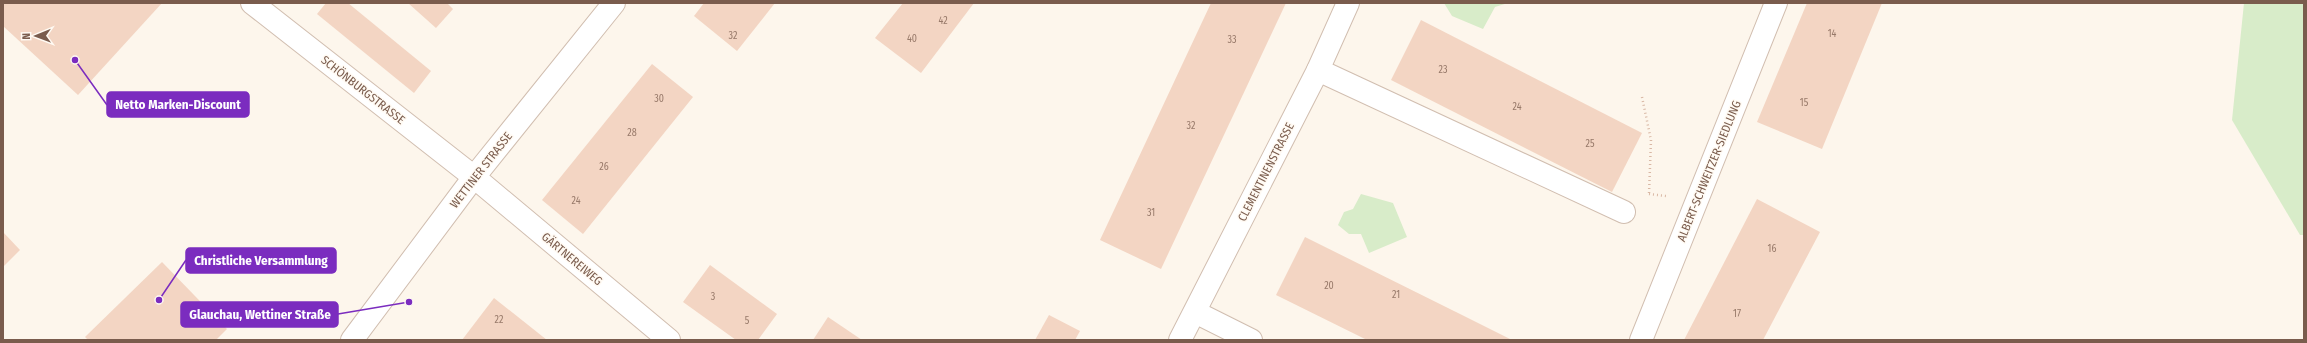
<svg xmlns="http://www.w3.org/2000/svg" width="2307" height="343" font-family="'Fira Sans Condensed',sans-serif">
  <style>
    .green { fill: #d8ecc9 }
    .building { fill: #f3d5c3 }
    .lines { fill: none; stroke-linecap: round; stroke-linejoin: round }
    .minor-casing { stroke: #d1beb0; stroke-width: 24 }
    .path { stroke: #d9b8a5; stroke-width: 2.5; stroke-dasharray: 1 3; stroke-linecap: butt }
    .minor { stroke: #fff; stroke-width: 22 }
    .labels { text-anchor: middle; stroke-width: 3; stroke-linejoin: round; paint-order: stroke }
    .number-label { font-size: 10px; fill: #987a6a }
    .street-label { font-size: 12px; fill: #7a5c4d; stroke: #fffaf3 }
    .leader { fill: none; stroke: #7b2cbf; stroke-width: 1.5 }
    .callout-dot { fill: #7b2cbf; stroke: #fffaf3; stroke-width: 1.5 }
    .callout { fill: #7b2cbf; stroke: #7b2cbf; stroke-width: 1.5 }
    .callout-label { font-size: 13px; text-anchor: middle; font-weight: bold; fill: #fff }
  </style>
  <rect width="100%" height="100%" fill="#fdf6ec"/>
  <g class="green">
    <path d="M1444,3h64l-13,4 -12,22 -31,-13z"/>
    <path d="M2244,3h60v232h-4l-68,-115z"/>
    <path d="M1361,194l32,9 14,34 -38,16 -8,-19h-12l-11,-9 6,-13 9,-3z"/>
  </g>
  <g class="building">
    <path d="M3,3h159l-84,92 -75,-69z"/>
    <path d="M326,3h22l83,68 -17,22 -97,-79z"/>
    <path d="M408,3h39l6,6 -17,19z"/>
    <path d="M704,3h71l-38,48 -43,-35z"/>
    <path d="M903,3h71l-53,70 -46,-35z"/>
    <path d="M1211,3h75l-125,266 -61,-29z"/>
    <path d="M1807,3h75l-60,146 -65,-27z"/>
    <path d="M1421,20l221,113 -30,59 -221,-112z"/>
    <path d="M652,64l41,33 -110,137 -41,-34z"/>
    <path d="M1757,199l63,33 -57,108h-79z"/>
    <path d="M3,232l17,18 -17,17z"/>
    <path d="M1305,237l153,76 54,27h-145l-91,-45z"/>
    <path d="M162,262l65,67 -11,11h-128l-3,-3z"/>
    <path d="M710,265l67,49 -19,26h-22l-53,-38z"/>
    <path d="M494,298l53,42h-85z"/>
    <path d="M1049,315l31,16 -5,9h-40z"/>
    <path d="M828,317l34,23h-49z"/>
  </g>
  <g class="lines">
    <defs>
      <g id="minor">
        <path d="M252,3l222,174 195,163"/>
        <path d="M1318,70l306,142"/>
        <path d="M1195,312l56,28"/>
        <path d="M352,340l122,-163 140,-174"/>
        <path d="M1180,340l138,-270 30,-67"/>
        <path d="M1641,340l135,-337"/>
      </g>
    </defs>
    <use href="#minor" class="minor-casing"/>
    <g class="path">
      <path d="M1642,97l9,43 -2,54"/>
      <path d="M1649,194l17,2"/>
    </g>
    <use href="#minor" class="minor"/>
  </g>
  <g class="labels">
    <g class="number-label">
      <text x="943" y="24">42</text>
      <text x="1832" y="37">14</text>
      <text x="733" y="39">32</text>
      <text x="912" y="42">40</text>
      <text x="1232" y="43">33</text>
      <text x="1443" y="73">23</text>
      <text x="659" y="102">30</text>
      <text x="1804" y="106">15</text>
      <text x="1517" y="110">24</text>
      <text x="1191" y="129">32</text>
      <text x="632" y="136">28</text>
      <text x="1590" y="147">25</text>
      <text x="604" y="170">26</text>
      <text x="576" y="204">24</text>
      <text x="1151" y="216">31</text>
      <text x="1772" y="252">16</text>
      <text x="1329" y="289">20</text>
      <text x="1396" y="298">21</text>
      <text x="713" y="300">3</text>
      <text x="1737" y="317">17</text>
      <text x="499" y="323">22</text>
      <text x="747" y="324">5</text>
    </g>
    <g class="street-label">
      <text transform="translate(363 90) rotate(38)" y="4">SCHÖNBURGSTRASSE</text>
      <text transform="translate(481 170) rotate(-52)" y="4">WETTINER STRASSE</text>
      <text transform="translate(1709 171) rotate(-68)" y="4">ALBERT-SCHWEITZER-SIEDLUNG</text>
      <text transform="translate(1266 172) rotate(-63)" y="4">CLEMENTINENSTRASSE</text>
      <text transform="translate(572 259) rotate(40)" y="4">GÄRTNEREIWEG</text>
    </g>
  </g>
  <path class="leader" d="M75 60L107 105M159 300L186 260M409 302L338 314"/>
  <g class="callout-dot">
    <circle cx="75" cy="60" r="4"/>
    <circle cx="159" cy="300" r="4"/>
    <circle cx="409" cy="302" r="4"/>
  </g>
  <g class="callout">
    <rect x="107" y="92" width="142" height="25" rx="4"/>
    <rect x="186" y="248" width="150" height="25" rx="4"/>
    <rect x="181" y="302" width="157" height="25" rx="4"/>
  </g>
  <g class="callout-label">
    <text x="178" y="109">Netto Marken-Discount</text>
    <text x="261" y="265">Christliche Versammlung</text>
    <text x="260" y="319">Glauchau, Wettiner Straße</text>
  </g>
  <rect width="2307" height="343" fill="none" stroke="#7a5c4d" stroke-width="8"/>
  <g transform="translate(36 36) rotate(269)" stroke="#fffaf3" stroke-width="3" paint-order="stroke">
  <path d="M0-3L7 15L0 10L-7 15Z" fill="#7a5c4d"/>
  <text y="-6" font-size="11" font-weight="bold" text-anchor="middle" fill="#7a5c4d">N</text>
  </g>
</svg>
